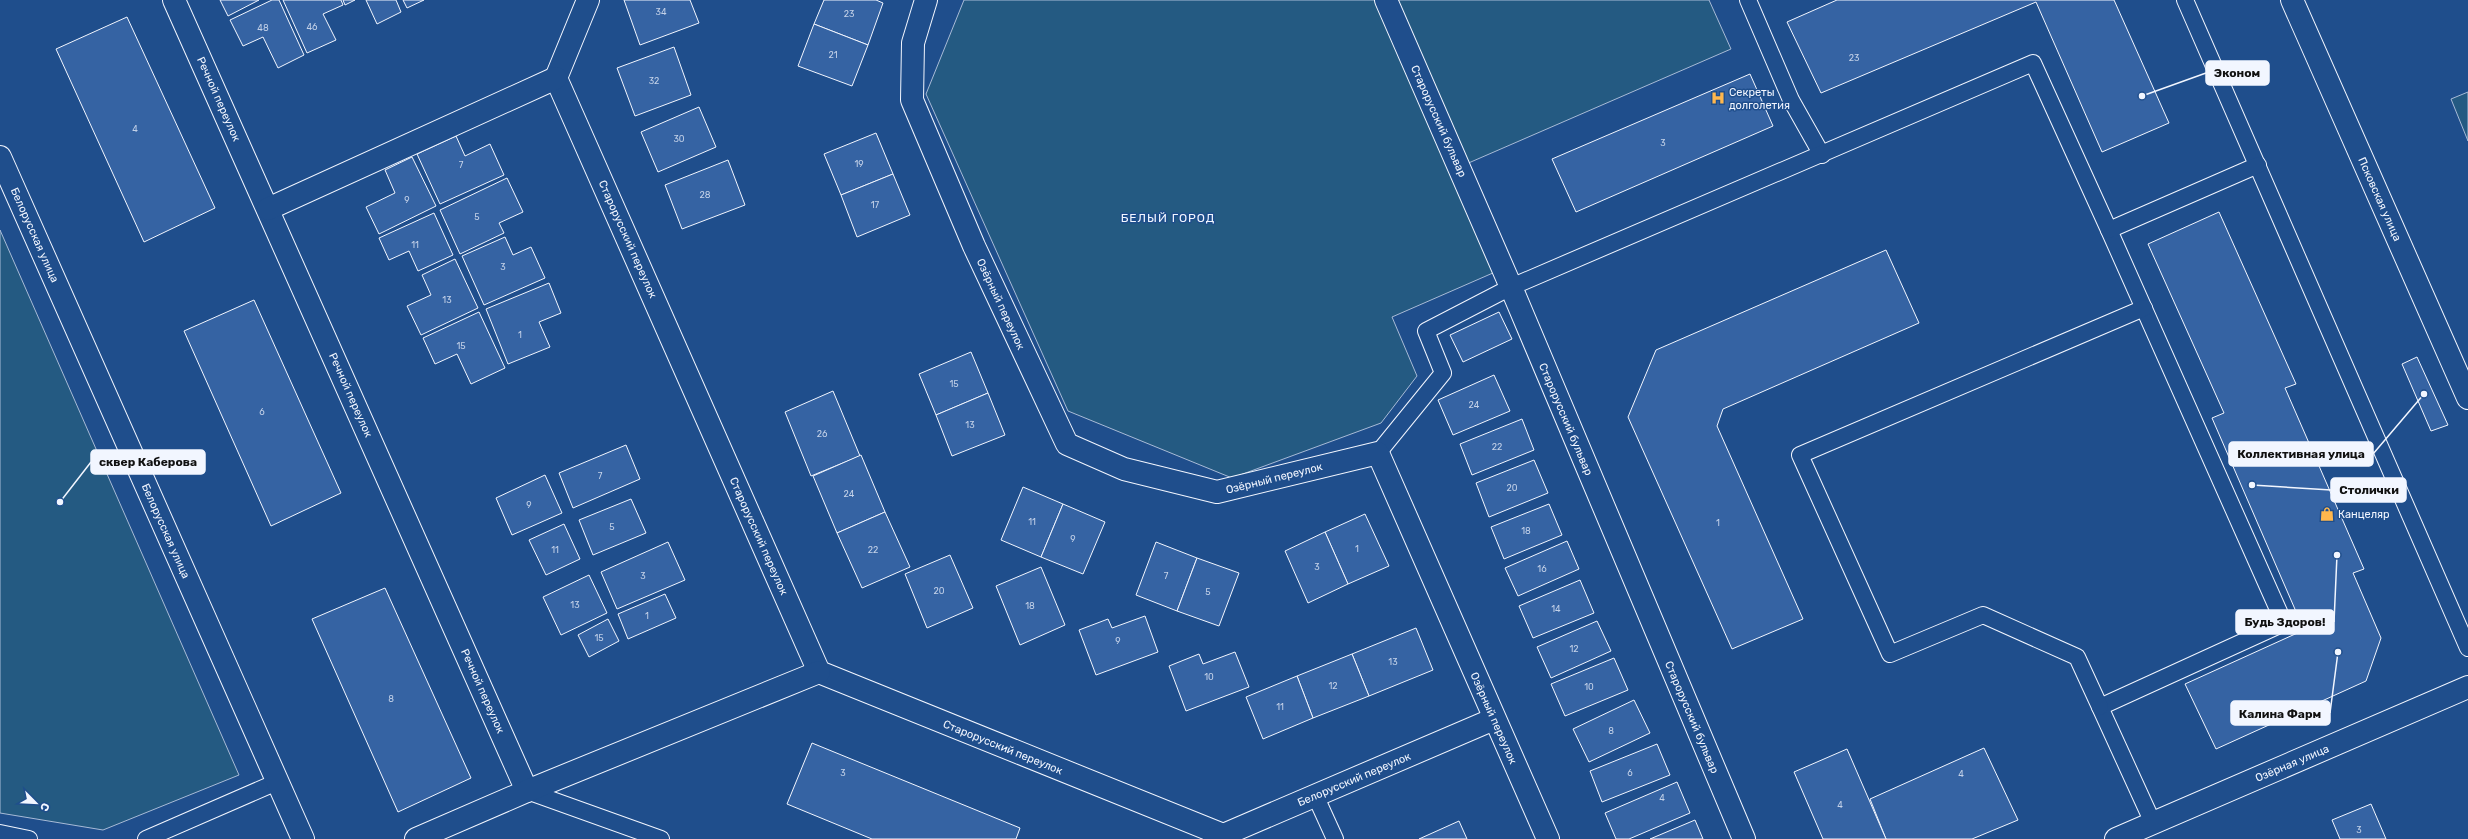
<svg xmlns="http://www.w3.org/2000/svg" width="2468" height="839" font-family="Rubik,sans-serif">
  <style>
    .green { fill: #245a82; stroke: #a8bbd7 }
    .building { fill: #3563a3; stroke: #f2f6ff }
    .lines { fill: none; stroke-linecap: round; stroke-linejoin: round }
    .lane-casing { stroke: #f2f6ff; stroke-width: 18 }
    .street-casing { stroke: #f2f6ff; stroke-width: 24 }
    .primary-casing { stroke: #f2f6ff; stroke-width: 24 }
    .lane { stroke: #1f4e8c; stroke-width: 16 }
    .street { stroke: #1f4e8c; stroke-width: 22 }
    .primary { stroke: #1f4e8c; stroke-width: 22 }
    .labels { text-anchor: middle; stroke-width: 3; stroke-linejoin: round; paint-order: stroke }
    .number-label { font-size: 9px; fill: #c3d1e8 }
    .poi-label { font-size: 11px; fill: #f2f6ff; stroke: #1f4e8c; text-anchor: start }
    .street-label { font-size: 11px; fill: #f2f6ff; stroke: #1f4e8c }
    .neighbourhood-label { font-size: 12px; letter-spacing: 1px; fill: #f2f6ff; stroke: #1f4e8c }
    .leader { fill: none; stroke: #f2f6ff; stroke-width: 1.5 }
    .callout-dot { fill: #f2f6ff; stroke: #1f4e8c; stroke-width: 1.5 }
    .callout { fill: #f2f6ff; stroke: #f2f6ff; stroke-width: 1.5 }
    .callout-label { font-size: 12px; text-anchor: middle; font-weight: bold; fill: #111 }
  </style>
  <rect width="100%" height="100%" fill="#1f4e8c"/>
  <g class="green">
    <path d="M964,0h745l22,49 -274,119 45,101 -110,48 25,59 -36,47 -149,55 -164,-67 -142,-317z"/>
    <path d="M2468,92v49l-17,-42z"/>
    <path d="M0,230l239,545 -136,55 -103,-17z"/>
  </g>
  <g class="building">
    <path d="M220,0h39l-31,16z"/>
    <path d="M272,0h7l25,55 -26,13 -15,-31 -20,9 -13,-26z"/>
    <path d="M283,0h58l2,5 -20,9 13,26 -29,13z"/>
    <path d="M343,0h12l-10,5z"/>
    <path d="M366,0h30l5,12 -24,12z"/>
    <path d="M403,0h21l-17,8z"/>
    <path d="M624,0h66l9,23 -59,22z"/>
    <path d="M824,0h52l7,3 -15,42 -54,-21z"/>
    <path d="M1837,0h277l55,123 -67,29 -66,-150 -215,91 -34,-71z"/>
    <path d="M127,17l88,191 -71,34 -88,-193z"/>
    <path d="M814,24l54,21 -16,41 -54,-20z"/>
    <path d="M674,47l17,48 -56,21 -18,-48z"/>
    <path d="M1750,74l23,52 -197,86 -24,-53z"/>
    <path d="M699,107l17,40 -58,25 -17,-40z"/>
    <path d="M876,133l17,41 -52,21 -17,-41z"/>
    <path d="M456,136l9,20 25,-12 14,31 -64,29 -23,-50z"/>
    <path d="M412,157l24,49 -57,28 -13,-27 29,-14 -10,-23z"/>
    <path d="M728,160l17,45 -63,24 -17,-44z"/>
    <path d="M893,174l17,41 -53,22 -16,-42z"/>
    <path d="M507,178l16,34 -24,11 5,10 -44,21 -20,-44z"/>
    <path d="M2219,212l77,172 -11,4 79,181 -11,4 28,65 -15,43 -150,68 -31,-65 119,-54 -92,-212 12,-5 -76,-169z"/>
    <path d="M434,213l19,42 -35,16 -9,-20 -20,9 -10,-22z"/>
    <path d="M505,237l8,18 18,-8 14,31 -61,27 -22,-49z"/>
    <path d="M1886,250l33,73 -196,86 -6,17 86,193 -71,30 -104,-232 28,-67z"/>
    <path d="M455,259l23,49 -57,27 -14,-29 24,-11 -9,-20z"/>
    <path d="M549,283l12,30 -22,9 11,25 -42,17 -22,-55z"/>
    <path d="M254,300l87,193 -70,33 -87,-195z"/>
    <path d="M479,312l26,56 -34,16 -14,-30 -22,10 -12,-26z"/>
    <path d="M1499,312l13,27 -49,23 -13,-27z"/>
    <path d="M971,352l17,41 -52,22 -17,-41z"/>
    <path d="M2417,357l31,68 -17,6 -29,-67z"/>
    <path d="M1494,375l16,36 -57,24 -15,-35z"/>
    <path d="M833,391l27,65 -49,20 -26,-64z"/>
    <path d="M988,393l17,42 -53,21 -16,-41z"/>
    <path d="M1522,419l12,31 -62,25 -12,-31z"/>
    <path d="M626,445l14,34 -67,29 -14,-35z"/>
    <path d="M861,455l24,57 -48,21 -24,-57z"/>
    <path d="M1534,460l14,33 -59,24 -13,-34z"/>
    <path d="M545,475l17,38 -50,22 -16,-37z"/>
    <path d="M1023,487l40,17 -22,53 -40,-17z"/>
    <path d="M631,499l15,34 -53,22 -14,-35z"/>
    <path d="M1063,504l42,18 -22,52 -42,-17z"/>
    <path d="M1549,504l13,31 -58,24 -13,-32z"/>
    <path d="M885,512l25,55 -48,21 -25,-55z"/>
    <path d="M1365,514l24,52 -41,18 -23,-52z"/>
    <path d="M564,524l16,35 -34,16 -17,-35z"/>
    <path d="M1325,532l23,52 -40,19 -23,-52z"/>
    <path d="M1567,541l12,28 -61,27 -13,-28z"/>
    <path d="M668,542l17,38 -68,29 -16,-37z"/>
    <path d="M1156,542l41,16 -20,53 -41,-16z"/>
    <path d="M950,555l23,53 -46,20 -22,-54z"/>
    <path d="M1197,558l42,15 -20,53 -42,-15z"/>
    <path d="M1041,567l24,58 -45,20 -24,-59z"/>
    <path d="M589,575l18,38 -46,22 -18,-38z"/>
    <path d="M1580,580l14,33 -61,25 -14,-32z"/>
    <path d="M385,588l86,190 -73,34 -86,-193z"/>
    <path d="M665,594l11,24 -48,21 -10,-25z"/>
    <path d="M1145,616l13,36 -62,23 -17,-45 29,-11 4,9z"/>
    <path d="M608,619l11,22 -30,16 -11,-22z"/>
    <path d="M1597,621l14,30 -60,27 -14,-31z"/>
    <path d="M1416,628l17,42 -64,26 -17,-42z"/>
    <path d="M1235,652l14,35 -63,24 -17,-45 30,-12 4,10z"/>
    <path d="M1352,654l17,42 -56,22 -16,-42z"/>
    <path d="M1614,658l14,32 -63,26 -14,-32z"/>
    <path d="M1297,676l16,42 -50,21 -17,-42z"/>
    <path d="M1634,700l16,33 -61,29 -16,-33z"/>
    <path d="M812,743l208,85 -4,11h-144l-85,-35z"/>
    <path d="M1657,744l13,31 -68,27 -12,-31z"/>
    <path d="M1984,748l34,72 -46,19h-86l-16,-40z"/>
    <path d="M1847,749l39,90h-63l-29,-67z"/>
    <path d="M1677,782l13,31 -61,26h-13l-11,-26z"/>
    <path d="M2371,804l15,35h-46l-8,-19z"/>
    <path d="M1695,820l8,19h-53z"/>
    <path d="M1459,821l8,18h-48z"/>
  </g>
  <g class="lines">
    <defs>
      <g id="lane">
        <path d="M1748,0l43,100 31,55"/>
        <path d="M2185,0l283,648"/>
        <path d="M2109,230l175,393 -184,84 53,116"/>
        <path d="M1378,453l65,-80 -17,-42 85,-44 522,-224 76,167 149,-65"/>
        <path d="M2100,707l-23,-50 -94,-42 -93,39 -90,-199 344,-147"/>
        <path d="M527,791l134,48"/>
        <path d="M1315,795l20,44"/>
        <path d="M0,833l29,6"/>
        <path d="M146,839l131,-57"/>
      </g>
      <g id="street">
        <path d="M174,0l353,791"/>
        <path d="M588,0l-32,78 263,594 404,163"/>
        <path d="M926,0l-13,43 -1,57 62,146 93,198 57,25 93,23 161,-39 170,386"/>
        <path d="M1386,0l125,287 233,552"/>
        <path d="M0,157l303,682"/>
        <path d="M268,209l288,-131"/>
        <path d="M416,839l111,-48 292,-119"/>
        <path d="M1214,839l280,-120"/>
        <path d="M2116,839l352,-152"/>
      </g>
      <path id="primary" d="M2292,0l176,398"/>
    </defs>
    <use href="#lane" class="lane-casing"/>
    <use href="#street" class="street-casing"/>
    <use href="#primary" class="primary-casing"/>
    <use href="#lane" class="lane"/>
    <use href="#street" class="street"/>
    <use href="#primary" class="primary"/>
  </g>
  <defs>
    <symbol id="hospital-bare" viewBox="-9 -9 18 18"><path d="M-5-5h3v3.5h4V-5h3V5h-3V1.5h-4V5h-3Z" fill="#ffb74d" stroke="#1f4e8c" stroke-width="2.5" paint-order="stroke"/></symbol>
    <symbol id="shop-bare" viewBox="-9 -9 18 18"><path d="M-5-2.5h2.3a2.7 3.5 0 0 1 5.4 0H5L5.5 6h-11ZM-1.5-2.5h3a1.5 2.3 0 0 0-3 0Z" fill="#ffb74d" stroke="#1f4e8c" stroke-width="2.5" paint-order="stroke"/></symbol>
  </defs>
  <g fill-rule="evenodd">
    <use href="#hospital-bare" x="1708" y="88" width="20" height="20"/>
    <use href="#shop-bare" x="2317" y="504" width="20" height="20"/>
  </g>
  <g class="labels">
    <g class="number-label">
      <text x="661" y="15">34</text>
      <text x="849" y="17">23</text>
      <text x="312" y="30">46</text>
      <text x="263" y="31">48</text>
      <text x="833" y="58">21</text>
      <text x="1854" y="61">23</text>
      <text x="654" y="84">32</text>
      <text x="135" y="132">4</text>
      <text x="679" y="142">30</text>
      <text x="1663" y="146">3</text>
      <text x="859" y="167">19</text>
      <text x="461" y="168">7</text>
      <text x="705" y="198">28</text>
      <text x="407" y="203">9</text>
      <text x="875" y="208">17</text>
      <text x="477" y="220">5</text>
      <text x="415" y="248">11</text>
      <text x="503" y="270">3</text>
      <text x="447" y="303">13</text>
      <text x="520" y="338">1</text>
      <text x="461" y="349">15</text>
      <text x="954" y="387">15</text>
      <text x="1474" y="408">24</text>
      <text x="262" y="415">6</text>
      <text x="970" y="428">13</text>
      <text x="822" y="437">26</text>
      <text x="1497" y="450">22</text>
      <text x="600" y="479">7</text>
      <text x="1512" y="491">20</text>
      <text x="849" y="497">24</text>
      <text x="529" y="508">9</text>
      <text x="1032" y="525">11</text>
      <text x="1718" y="526">1</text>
      <text x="612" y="530">5</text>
      <text x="1526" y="534">18</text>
      <text x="1073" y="542">9</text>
      <text x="1357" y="552">1</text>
      <text x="555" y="553">11</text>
      <text x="873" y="553">22</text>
      <text x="1317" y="570">3</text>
      <text x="1542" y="572">16</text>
      <text x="643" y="579">3</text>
      <text x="1166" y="579">7</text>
      <text x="939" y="594">20</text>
      <text x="1208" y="595">5</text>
      <text x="575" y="608">13</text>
      <text x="1030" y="609">18</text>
      <text x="1556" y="612">14</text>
      <text x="647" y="619">1</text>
      <text x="599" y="641">15</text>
      <text x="1118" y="644">9</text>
      <text x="1574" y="652">12</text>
      <text x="1393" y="665">13</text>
      <text x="1209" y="680">10</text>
      <text x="1333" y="689">12</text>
      <text x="1589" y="690">10</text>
      <text x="391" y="702">8</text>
      <text x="1280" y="710">11</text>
      <text x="1611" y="734">8</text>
      <text x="843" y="776">3</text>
      <text x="1630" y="776">6</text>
      <text x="1961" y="777">4</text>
      <text x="1662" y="801">4</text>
      <text x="1840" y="808">4</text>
      <text x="2359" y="833">3</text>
    </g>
    <g class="poi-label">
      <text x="1729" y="96">Секреты<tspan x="1729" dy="13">долголетия</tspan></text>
      <text x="2338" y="518">Канцеляр</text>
    </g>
    <g class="street-label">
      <text transform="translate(219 99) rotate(66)" y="4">Речной переулок</text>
      <text transform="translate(1439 121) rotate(66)" y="4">Старорусский бульвар</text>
      <text transform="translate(2380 199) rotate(66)" y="4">Псковская улица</text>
      <text transform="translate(35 235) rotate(66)" y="4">Белорусская улица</text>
      <text transform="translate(628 239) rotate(66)" y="4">Старорусский переулок</text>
      <text transform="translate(1001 304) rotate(65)" y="4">Озёрный переулок</text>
      <text transform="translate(351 395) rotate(66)" y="4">Речной переулок</text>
      <text transform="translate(1566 419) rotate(67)" y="4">Старорусский бульвар</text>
      <text transform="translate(1274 478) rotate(-14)" y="4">Озёрный переулок</text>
      <text transform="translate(166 531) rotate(66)" y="4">Белорусская улица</text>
      <text transform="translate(759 536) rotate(66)" y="4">Старорусский переулок</text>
      <text transform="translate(483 691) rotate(66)" y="4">Речной переулок</text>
      <text transform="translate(1692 717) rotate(67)" y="4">Старорусский бульвар</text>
      <text transform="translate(1494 718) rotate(66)" y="4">Озёрный переулок</text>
      <text transform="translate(1003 747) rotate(22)" y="4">Старорусский переулок</text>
      <text transform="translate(2292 763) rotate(-23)" y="4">Озёрная улица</text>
      <text transform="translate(1354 779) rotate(-23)" y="4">Белорусский переулок</text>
    </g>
    <g class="neighbourhood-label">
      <text x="1168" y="222">БЕЛЫЙ ГОРОД</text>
    </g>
  </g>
  <path class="leader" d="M2142 96L2206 73M2424 394L2373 454M60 502L91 462M2252 485L2331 490M2337 555L2334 622M2338 652L2330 713"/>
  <g class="callout-dot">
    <circle cx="2142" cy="96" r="4"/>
    <circle cx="2424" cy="394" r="4"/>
    <circle cx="60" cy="502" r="4"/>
    <circle cx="2252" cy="485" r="4"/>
    <circle cx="2337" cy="555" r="4"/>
    <circle cx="2338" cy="652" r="4"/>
  </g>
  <g class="callout">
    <rect x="2206" y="61" width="63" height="24" rx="4"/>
    <rect x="2229" y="442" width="144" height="24" rx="4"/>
    <rect x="91" y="450" width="114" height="24" rx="4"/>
    <rect x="2331" y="478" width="75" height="24" rx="4"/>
    <rect x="2236" y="610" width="98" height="24" rx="4"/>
    <rect x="2231" y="701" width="99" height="24" rx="4"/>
  </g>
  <g class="callout-label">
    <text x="2237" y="77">Эконом</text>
    <text x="2301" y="458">Коллективная улица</text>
    <text x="148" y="466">сквер Каберова</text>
    <text x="2369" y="494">Столички</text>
    <text x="2285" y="626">Будь Здоров!</text>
    <text x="2280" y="718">Калина Фарм</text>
  </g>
  <g transform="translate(36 803) rotate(114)" stroke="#1f4e8c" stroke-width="3" paint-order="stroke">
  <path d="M0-3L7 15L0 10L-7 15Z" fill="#f2f6ff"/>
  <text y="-6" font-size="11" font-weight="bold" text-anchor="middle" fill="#f2f6ff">С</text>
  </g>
</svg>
